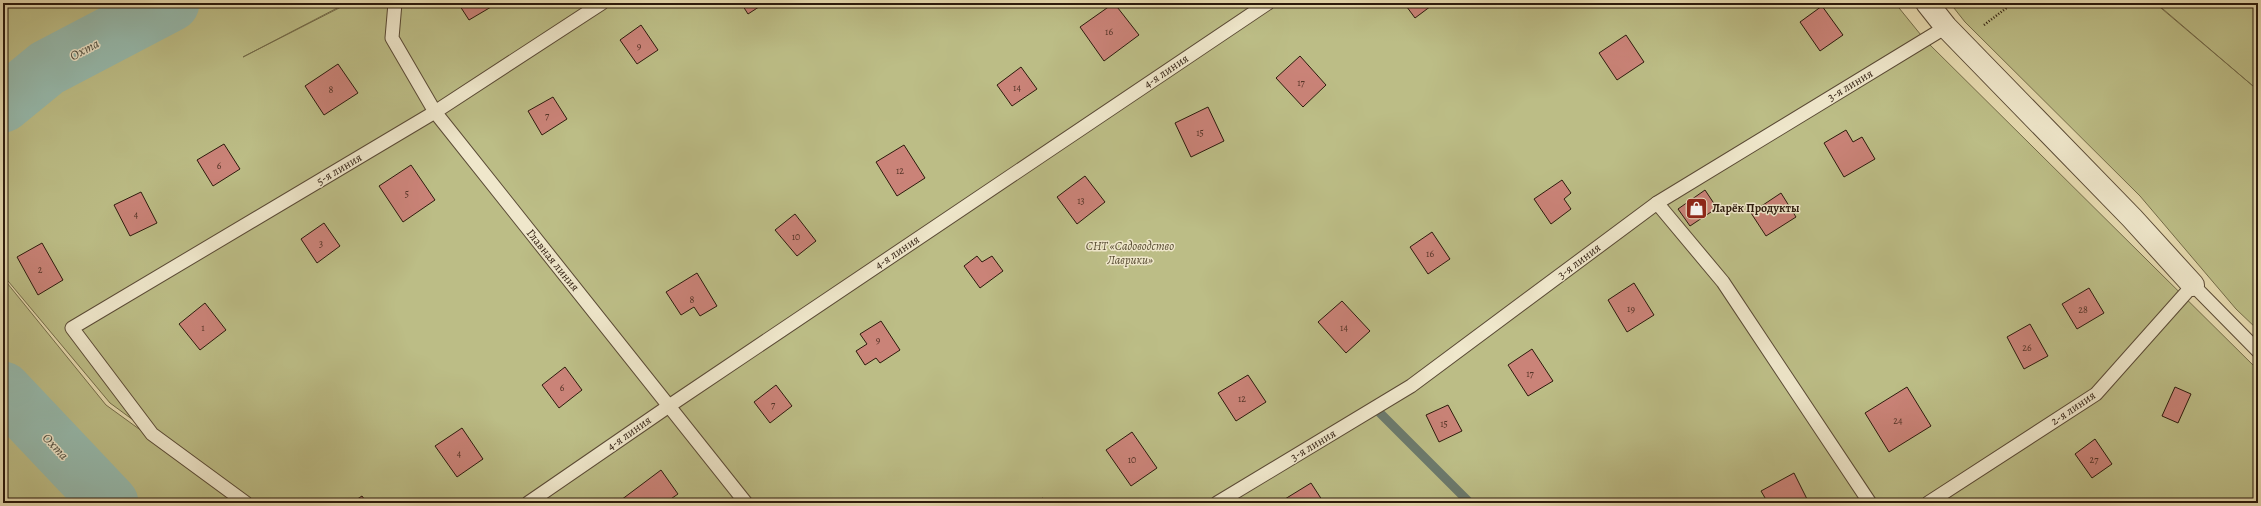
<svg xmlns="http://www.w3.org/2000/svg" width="2261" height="506" font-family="Alegreya,serif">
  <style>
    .green { fill: #bcbd86; stroke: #746c49; fill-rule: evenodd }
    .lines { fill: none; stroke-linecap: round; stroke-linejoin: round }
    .stream { stroke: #6c7a6d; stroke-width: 9 }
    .river { stroke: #96baad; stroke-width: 57 }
    .building { fill: #ca8378; stroke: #2c1a0c }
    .lane-casing { stroke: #5a4a35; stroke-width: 15 }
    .street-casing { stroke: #5a4a35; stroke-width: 24 }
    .path { stroke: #2c1a0c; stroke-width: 2.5; stroke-dasharray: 1 2; stroke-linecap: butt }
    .lane { stroke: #efe7cb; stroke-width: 13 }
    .street { stroke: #efe7cb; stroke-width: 22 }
    .labels { text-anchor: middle; stroke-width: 3; stroke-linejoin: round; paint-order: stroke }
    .number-label { font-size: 10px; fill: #543427 }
    .street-label { font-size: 12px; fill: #2c1a0c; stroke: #efe7cb }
    .poi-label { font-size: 12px; font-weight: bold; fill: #2c1a0c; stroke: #efe7cb; text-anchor: start }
    .park-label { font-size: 12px; font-style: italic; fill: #574b31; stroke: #efe7cb }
    .water-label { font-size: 13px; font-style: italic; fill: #4c4a3c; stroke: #efe7cb }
  </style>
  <rect width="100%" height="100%" fill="#e6daaf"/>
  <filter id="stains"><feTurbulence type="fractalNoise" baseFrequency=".005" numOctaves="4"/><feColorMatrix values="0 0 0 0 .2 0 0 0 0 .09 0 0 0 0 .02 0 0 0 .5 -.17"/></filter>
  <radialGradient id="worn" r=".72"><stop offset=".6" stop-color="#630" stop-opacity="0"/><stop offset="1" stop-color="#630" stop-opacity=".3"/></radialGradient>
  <g class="green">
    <path d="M3,3h1892l30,37 333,330v133h-2012l-136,-100 -107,-128v-13l3,-8 -3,6zM341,6v1l-98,50z"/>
    <path d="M1950,3h205l98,83 -97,-83h102v327l-22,-21 -96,-113 -175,-174z"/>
    <path d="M3,278l103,127 135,98h-238z"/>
  </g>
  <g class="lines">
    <path class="stream" d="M1379,412l91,91"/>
    <g class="river">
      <path d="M3,104l44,-36 124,-65"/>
      <path d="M3,390l107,113"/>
    </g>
  </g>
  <g class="building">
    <path d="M458,3h31l2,4 -22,13z"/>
    <path d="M741,3h24l-17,11z"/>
    <path d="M1114,3l25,32 -35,26 -24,-34z"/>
    <path d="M1404,3h31l-20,15z"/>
    <path d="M1822,6l21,29 -23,16 -20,-29z"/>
    <path d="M641,25l17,25 -21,14 -17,-24z"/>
    <path d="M1626,35l18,27 -27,18 -18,-27z"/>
    <path d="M1300,56l26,29 -23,22 -27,-29z"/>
    <path d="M338,64l20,29 -34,22 -19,-29z"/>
    <path d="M1021,67l16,22 -25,17 -15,-21z"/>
    <path d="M553,97l14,22 -25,16 -14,-24z"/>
    <path d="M1208,107l16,34 -33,16 -16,-34z"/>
    <path d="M1846,130l7,12 9,-5 13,22 -31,18 -20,-34z"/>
    <path d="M224,144l16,25 -27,17 -16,-26z"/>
    <path d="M904,145l21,33 -28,18 -21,-34z"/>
    <path d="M411,165l24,35 -32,22 -24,-36z"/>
    <path d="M1085,176l20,26 -28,22 -20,-27z"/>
    <path d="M1562,180l9,13 -7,6 7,10 -20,15 -17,-25z"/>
    <path d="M1705,190l12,18 -27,18 -12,-17z"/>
    <path d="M141,192l16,31 -27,13 -16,-31z"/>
    <path d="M1781,193l15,24 -30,19 -15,-23z"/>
    <path d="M795,214l21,27 -19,15 -22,-26z"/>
    <path d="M324,223l16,23 -23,17 -16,-24z"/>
    <path d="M1432,232l18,27 -22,15 -18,-27z"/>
    <path d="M42,243l21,37 -25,15 -21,-38z"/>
    <path d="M977,256l5,6 10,-6 11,15 -23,17 -16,-22z"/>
    <path d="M697,273l20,33 -17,10 -6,-9 -13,8 -15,-23z"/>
    <path d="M1634,283l20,32 -27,17 -19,-32z"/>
    <path d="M2089,288l15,25 -27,16 -15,-25z"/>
    <path d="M1342,301l28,30 -24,22 -28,-31z"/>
    <path d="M205,303l21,27 -26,20 -21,-26z"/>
    <path d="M881,321l19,29 -20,13 -4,-5 -11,7 -9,-14 11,-7 -7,-10z"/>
    <path d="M2030,324l18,32 -24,13 -17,-32z"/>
    <path d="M1532,349l21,32 -25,15 -20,-31z"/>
    <path d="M565,367l17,23 -23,18 -17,-23z"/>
    <path d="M1248,375l18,27 -30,19 -18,-28z"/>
    <path d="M776,385l16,21 -22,17 -16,-21z"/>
    <path d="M1907,387l24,39 -42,26 -24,-39z"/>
    <path d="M2175,387l16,7 -13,29 -16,-7z"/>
    <path d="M1448,405l14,26 -23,11 -13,-27z"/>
    <path d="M462,428l21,31 -26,18 -22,-31z"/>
    <path d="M1132,432l25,36 -26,18 -25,-36z"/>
    <path d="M2095,439l17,25 -20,14 -17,-24z"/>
    <path d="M661,470l17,24 -13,9h-48z"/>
    <path d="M1794,473l15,30h-41l-7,-12z"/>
    <path d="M1311,483l13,20h-37l-2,-4z"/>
    <path d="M362,496l5,7h-16z"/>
    <path d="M1043,498l3,5h-13z"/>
  </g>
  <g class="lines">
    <defs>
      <g id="lane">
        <path d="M395,3l-3,35 43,74 311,391"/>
        <path d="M1657,203l66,79 147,221"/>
        <path d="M246,503l-94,-69 -80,-106 363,-216 167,-109"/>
        <path d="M528,503l141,-97 599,-403"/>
        <path d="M1217,503l194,-117 246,-183 289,-176"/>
        <path d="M1928,503l168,-109 97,-109 65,66"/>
      </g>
      <path id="street" d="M1927,3l19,24 186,191 61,67"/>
    </defs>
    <use href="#lane" class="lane-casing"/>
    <use href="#street" class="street-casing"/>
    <path class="path" d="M1984,25l29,-22"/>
    <use href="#lane" class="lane"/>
    <use href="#street" class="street"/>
  </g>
  <defs>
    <symbol id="shop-square" viewBox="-11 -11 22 22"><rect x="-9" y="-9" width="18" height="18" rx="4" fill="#8f2418" stroke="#efe7cb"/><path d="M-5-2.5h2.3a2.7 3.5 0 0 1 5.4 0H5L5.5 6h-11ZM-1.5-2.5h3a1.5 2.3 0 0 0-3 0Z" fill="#fff"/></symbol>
  </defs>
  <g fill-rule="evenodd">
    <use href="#shop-square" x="1684" y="196" width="25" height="25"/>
  </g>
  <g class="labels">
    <g class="number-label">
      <text x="1109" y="35">16</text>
      <text x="639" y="49">9</text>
      <text x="1301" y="86">17</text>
      <text x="1017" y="91">14</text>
      <text x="331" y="93">8</text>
      <text x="547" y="119">7</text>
      <text x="1200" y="136">15</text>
      <text x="219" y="169">6</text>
      <text x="900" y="174">12</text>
      <text x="407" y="197">5</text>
      <text x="1081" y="204">13</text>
      <text x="136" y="218">4</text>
      <text x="796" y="240">10</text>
      <text x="321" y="247">3</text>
      <text x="1430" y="257">16</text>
      <text x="40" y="273">2</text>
      <text x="692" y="303">8</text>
      <text x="1631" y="312">19</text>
      <text x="2083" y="313">28</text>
      <text x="203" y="331">1</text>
      <text x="1344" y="331">14</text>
      <text x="878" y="343">9</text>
      <text x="2027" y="351">26</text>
      <text x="1530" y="377">17</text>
      <text x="562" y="391">6</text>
      <text x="1242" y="402">12</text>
      <text x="773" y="408">7</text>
      <text x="1898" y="424">24</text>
      <text x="1444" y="427">15</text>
      <text x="459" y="457">4</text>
      <text x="1132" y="463">10</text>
      <text x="2094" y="463">27</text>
    </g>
    <g class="street-label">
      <text transform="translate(1166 71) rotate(-34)" y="4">4-я линия</text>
      <text transform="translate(1850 85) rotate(-31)" y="4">3-я линия</text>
      <text transform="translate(339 169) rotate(-31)" y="4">5-я линия</text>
      <text transform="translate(897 252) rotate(-34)" y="4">4-я линия</text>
      <text transform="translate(553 260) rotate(51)" y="4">Главная линия</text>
      <text transform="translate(1579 261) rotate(-37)" y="4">3-я линия</text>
      <text transform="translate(2073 408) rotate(-34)" y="4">2-я линия</text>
      <text transform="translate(629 433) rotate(-35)" y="4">4-я линия</text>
      <text transform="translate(1313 445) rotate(-31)" y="4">3-я линия</text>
    </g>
    <g class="poi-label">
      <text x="1712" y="212">Ларёк Продукты</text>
    </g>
    <g class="park-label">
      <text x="1130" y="250">СНТ «Садоводство<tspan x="1130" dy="14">Лаврики»</tspan></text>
    </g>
    <g class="water-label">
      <text transform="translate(84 49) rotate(-28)" y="5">Охта</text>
      <text transform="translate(56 446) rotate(47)" y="5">Охта</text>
    </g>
  </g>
  <rect width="2261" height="506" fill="none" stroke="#e6daaf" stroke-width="16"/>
  <rect x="4" y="4" width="2253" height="498" fill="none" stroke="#2c1a0c" stroke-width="2"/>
  <rect x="8" y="8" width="2245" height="490" fill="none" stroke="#2c1a0c"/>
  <rect width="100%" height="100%" filter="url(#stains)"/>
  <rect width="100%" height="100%" fill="url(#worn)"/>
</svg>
